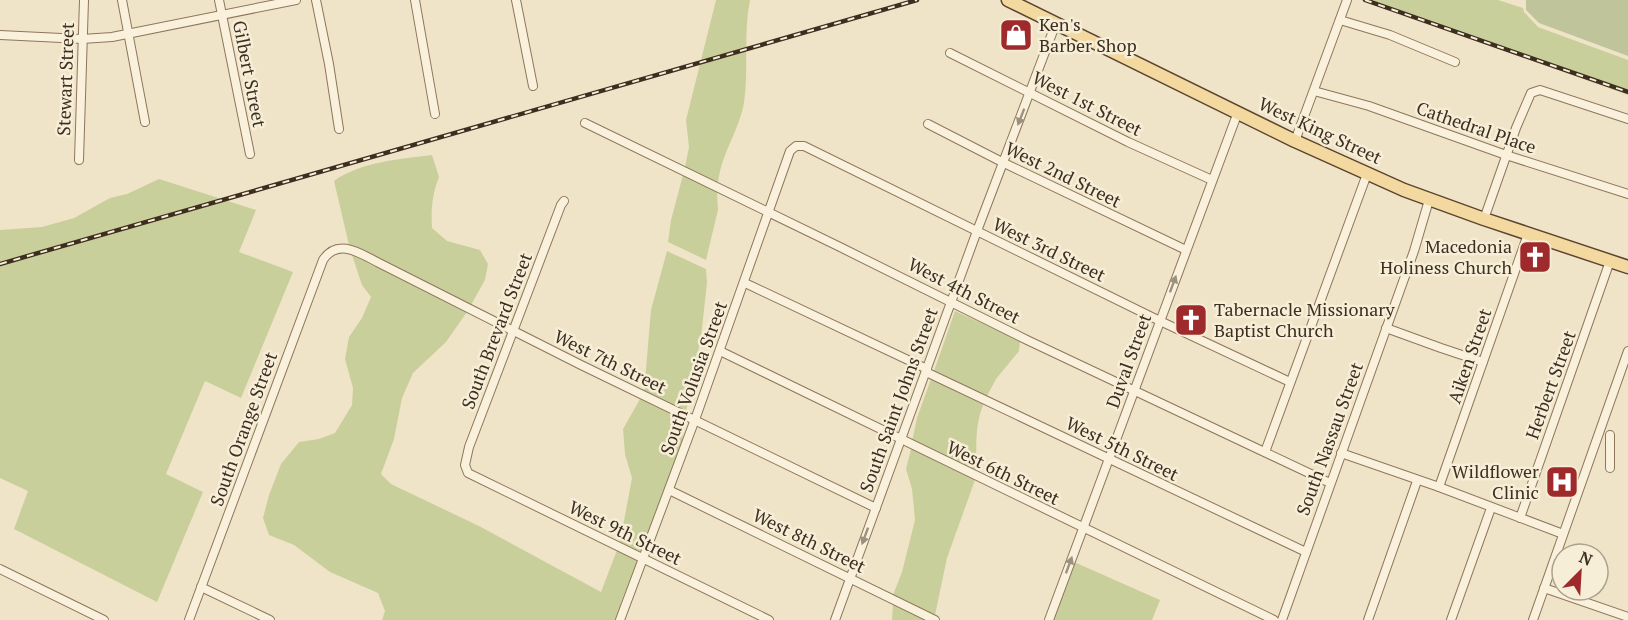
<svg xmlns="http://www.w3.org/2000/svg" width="1628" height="620" font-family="'PT Serif',serif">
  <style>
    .green { fill: #c9cf9b }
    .cemetery { fill: #bfc49a }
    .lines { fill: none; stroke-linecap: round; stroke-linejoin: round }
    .minor-casing { stroke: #8d765c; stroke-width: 10 }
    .primary-casing { stroke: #5b4430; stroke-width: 15 }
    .minor { stroke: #faf1dc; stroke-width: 8 }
    .primary { stroke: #f3d9a0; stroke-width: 12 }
    .rail-casing { stroke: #3d2e20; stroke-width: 4.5 }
    .rail { stroke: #f7eed8; stroke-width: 2; stroke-dasharray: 7; stroke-linecap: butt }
    .oneway { fill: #9c907e }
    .labels { text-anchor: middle; stroke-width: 5; stroke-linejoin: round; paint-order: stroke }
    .poi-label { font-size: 18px; fill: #3d2e20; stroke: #f7eed8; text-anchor: start }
    .street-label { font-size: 18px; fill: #3d2e20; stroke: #f7eed8 }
  </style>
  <rect width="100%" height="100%" fill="#f0e4c8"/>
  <g class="green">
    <path d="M716,0h34c-7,34 -1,69 -6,103 -5,28 -23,51 -26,80l-33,-16 4,-20 -3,-27z"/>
    <path d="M1362,0h136l25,8 1,4 14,15 90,33v35z"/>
    <path d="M432,155l7,22c-7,18 -8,32 -7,51l15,13 33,9 8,14 -3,16 -14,25 -122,-60 -15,-64c26,-19 66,-22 98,-26z"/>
    <path d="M683,175l34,17 1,18 -12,50 -38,-18 3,-22z"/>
    <path d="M159,179l97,31 -17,42 54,20 -52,126 -36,-17 -39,93 37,18 -46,110 -143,-73 14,-38 -28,-13v-248l42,-3 32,-9 36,-20 17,-4z"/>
    <path d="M667,251l39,18 1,14 -6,54 -15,75 -42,-20 7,-82z"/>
    <path d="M352,255l115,57 -21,30 -33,31 -11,25 -8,41 -13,35 10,10 90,43 120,65 16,-42 21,10 -16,40 -5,20h-235l3,-9 -7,-18 -48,-21 -36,-27 -25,-10 -6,-17 6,-23 12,-31 18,-22 20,-3 16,-6 17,-28 1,-17 -8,-29 4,-22 13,-19 9,-21 -9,-12z"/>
    <path d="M955,311l65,30 -1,10 -23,28 -9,17 -53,-25z"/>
    <path d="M931,379l53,24c-10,23 -7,44 -8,68l-64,-30 5,-23z"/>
    <path d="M640,399l45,22 -4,26 -40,105 -21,-10 12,-64 -7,-24 -2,-25z"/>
    <path d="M911,449l64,31 -28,78 -12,57 -42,-20 9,-23 13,-52 -3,-31 -6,-20z"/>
    <path d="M1074,562l86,38 -8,20h-99z"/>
    <path d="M893,604l33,16h-34z"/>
  </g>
  <path class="cemetery" d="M1526,0h102v56l-89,-33 -13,-13z"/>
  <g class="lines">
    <defs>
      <g id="minor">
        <path d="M122,0l23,122"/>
        <path d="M219,0l31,154"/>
        <path d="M316,0l13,64 10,65"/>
        <path d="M415,0l20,114"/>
        <path d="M516,0l17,86"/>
        <path d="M1340,20l50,15 65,27"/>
        <path d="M0,35l82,4 30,-2 184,-37"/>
        <path d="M950,53l178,89 84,38"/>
        <path d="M1314,91l55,15 137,49 122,39"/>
        <path d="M585,123l255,124 187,93 303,143"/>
        <path d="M928,124l76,39 182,87"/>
        <path d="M1295,141l52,-141"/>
        <path d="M79,160l5,-160"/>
        <path d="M564,201l-3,4 -92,242 -4,18 3,8 301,147"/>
        <path d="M1484,219l32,-91 15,-35 9,-3 88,29"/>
        <path d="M745,283l182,86"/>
        <path d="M1386,328l55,20 42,14"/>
        <path d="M720,351l554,269"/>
        <path d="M926,372l380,180"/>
        <path d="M1610,435v33"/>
        <path d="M1265,452l102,-278"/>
        <path d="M1341,453l98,34 124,47"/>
        <path d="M1439,487l89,-253"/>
        <path d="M669,490l266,130"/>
        <path d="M1520,518l90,-257"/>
        <path d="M0,569l104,51"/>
        <path d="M201,587l69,33"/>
        <path d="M1544,588l84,29"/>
        <path d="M189,620l134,-360c15,-23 38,-6 56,3l202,102 295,143"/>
        <path d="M620,620l77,-206 93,-263 6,-5h8l356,175 130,61"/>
        <path d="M835,620l142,-389 79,-208"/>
        <path d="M1049,620l189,-508"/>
        <path d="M1282,620l132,-369 15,-51"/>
        <path d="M1368,620l49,-139"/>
        <path d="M1451,620l40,-112"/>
        <path d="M1533,620l95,-269"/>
      </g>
      <path id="primary" d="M1008,0l287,141 109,49 80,29 144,48"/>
    </defs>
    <use href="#minor" class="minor-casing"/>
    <use href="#primary" class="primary-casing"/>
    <use href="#minor" class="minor"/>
    <use href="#primary" class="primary"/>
    <defs>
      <g id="rail">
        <path d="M1365,0l263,92"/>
        <path d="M0,264l917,-264"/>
      </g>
    </defs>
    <use href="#rail" class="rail-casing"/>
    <use href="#rail" class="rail"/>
  </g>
  <defs><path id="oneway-solid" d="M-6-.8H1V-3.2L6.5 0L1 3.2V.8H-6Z" transform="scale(1.5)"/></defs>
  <g class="oneway">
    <use href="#oneway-solid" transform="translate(1021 117) rotate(111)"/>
    <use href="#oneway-solid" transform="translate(1173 284) rotate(-70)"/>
    <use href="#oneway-solid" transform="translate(865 536) rotate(110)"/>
    <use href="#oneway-solid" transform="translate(1069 565) rotate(-70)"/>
  </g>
  <defs>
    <symbol id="shop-square" viewBox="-11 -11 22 22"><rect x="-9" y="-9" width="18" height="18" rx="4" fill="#9e2a2b" stroke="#f7eed8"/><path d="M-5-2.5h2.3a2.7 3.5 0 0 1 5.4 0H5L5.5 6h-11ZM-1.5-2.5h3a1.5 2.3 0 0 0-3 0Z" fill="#fff"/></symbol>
    <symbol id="church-square" viewBox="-11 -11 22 22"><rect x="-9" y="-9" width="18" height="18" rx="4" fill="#9e2a2b" stroke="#f7eed8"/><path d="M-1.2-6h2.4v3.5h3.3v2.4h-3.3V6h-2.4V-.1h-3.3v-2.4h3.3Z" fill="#fff"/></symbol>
    <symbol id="hospital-square" viewBox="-11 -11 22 22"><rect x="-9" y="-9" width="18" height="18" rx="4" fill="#9e2a2b" stroke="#f7eed8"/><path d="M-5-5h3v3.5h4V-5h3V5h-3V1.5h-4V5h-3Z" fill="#fff"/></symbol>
  </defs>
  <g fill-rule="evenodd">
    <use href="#shop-square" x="997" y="16" width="38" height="38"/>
    <use href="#church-square" x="1516" y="238" width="38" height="38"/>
    <use href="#church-square" x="1172" y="301" width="38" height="38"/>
    <use href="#hospital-square" x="1543" y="463" width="38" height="38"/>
  </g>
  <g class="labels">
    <g class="poi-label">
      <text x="1039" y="31">Ken's<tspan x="1039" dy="21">Barber Shop</tspan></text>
      <text x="1512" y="253" text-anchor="end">Macedonia<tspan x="1512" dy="21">Holiness Church</tspan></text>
      <text x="1214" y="316">Tabernacle Missionary<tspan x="1214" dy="21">Baptist Church</tspan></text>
      <text x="1539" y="478" text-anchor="end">Wildflower<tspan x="1539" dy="21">Clinic</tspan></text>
    </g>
    <g class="street-label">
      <text transform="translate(249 74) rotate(79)" y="6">Gilbert Street</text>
      <text transform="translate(66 79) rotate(-88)" y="6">Stewart Street</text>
      <text transform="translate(1087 104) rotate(27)" y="6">West 1st Street</text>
      <text transform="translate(1476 128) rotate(19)" y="6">Cathedral Place</text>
      <text transform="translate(1320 131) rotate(25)" y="6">West King Street</text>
      <text transform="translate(1063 175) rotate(26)" y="6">West 2nd Street</text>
      <text transform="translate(1049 250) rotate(26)" y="6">West 3rd Street</text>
      <text transform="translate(964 291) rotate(27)" y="6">West 4th Street</text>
      <text transform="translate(497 331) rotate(-69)" y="6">South Brevard Street</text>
      <text transform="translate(1470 356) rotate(-71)" y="6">Aiken Street</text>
      <text transform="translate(1129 361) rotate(-70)" y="6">Duval Street</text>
      <text transform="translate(610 362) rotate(26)" y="6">West 7th Street</text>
      <text transform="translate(694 378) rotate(-70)" y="6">South Volusia Street</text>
      <text transform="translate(1551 385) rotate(-70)" y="6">Herbert Street</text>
      <text transform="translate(899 400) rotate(-70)" y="6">South Saint Johns Street</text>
      <text transform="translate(244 429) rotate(-70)" y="6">South Orange Street</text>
      <text transform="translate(1330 439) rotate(-70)" y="6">South Nassau Street</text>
      <text transform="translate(1122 449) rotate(26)" y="6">West 5th Street</text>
      <text transform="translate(1003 473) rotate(26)" y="6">West 6th Street</text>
      <text transform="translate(625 533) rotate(26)" y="6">West 9th Street</text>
      <text transform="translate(809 541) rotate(26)" y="6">West 8th Street</text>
    </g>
  </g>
  <g transform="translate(1580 572) rotate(24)"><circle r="28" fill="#f7eed8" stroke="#ada18e" stroke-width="1.5"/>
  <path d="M0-4.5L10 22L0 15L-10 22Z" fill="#9e2a2b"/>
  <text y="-9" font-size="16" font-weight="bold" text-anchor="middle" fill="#3d2e20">N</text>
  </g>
</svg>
